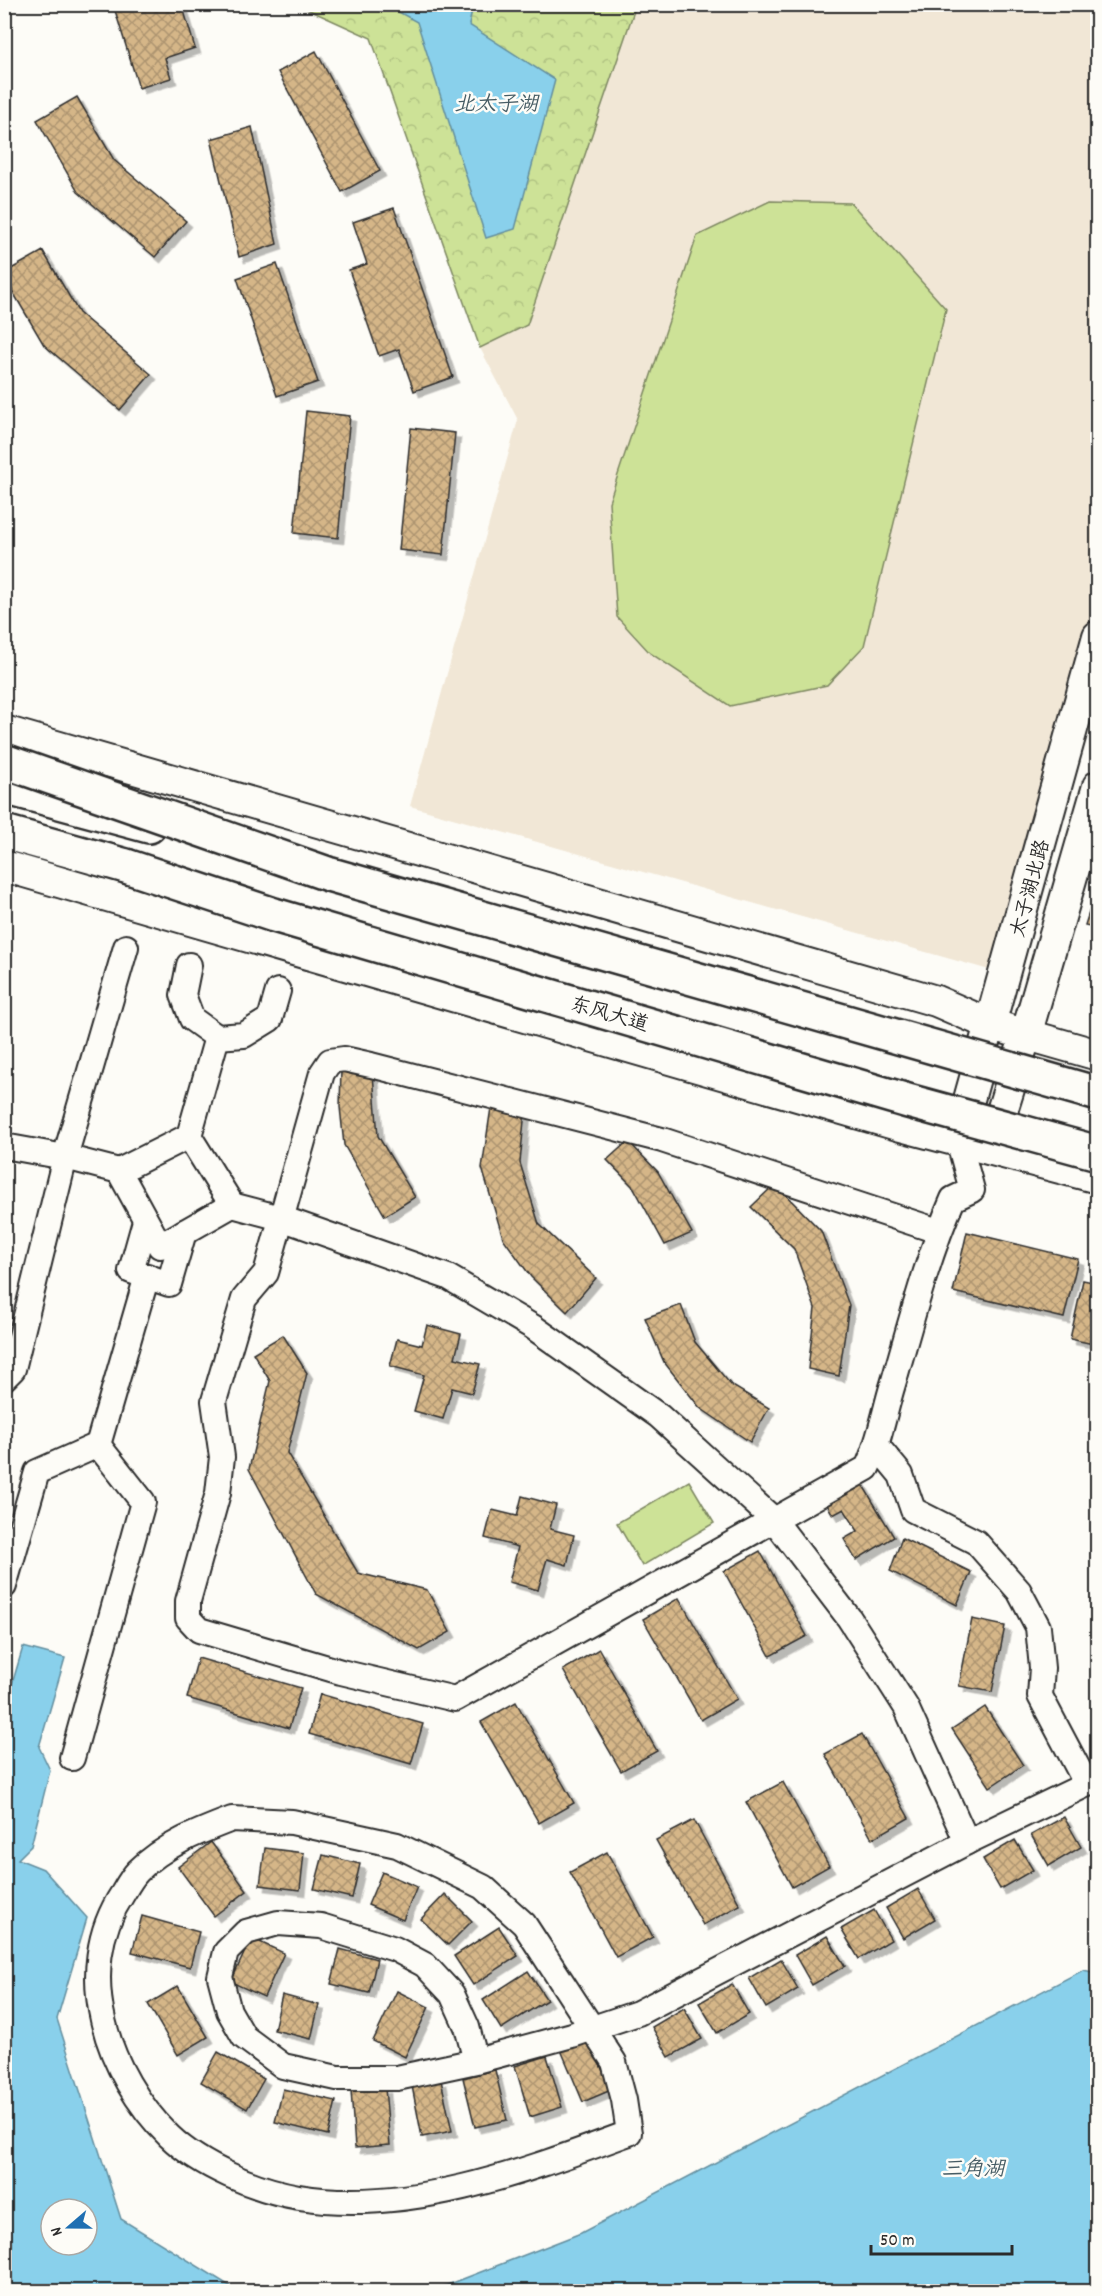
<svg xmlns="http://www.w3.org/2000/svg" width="1102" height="2296" font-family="Dekko,'LXGW WenKai TC',sans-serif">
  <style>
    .built { fill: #f1e7d6 }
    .green { fill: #cde297; stroke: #7c8661; stroke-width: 1.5 }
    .park { fill: url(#park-crowns); stroke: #7c8661; stroke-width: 1.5 }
    .water { fill: #89d0eb; stroke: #638e9e; stroke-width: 1.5; fill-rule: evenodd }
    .building { fill: url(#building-cross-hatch); stroke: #2b2b2b; stroke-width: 1.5; filter: url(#shadow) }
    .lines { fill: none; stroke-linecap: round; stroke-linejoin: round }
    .minor-casing { stroke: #2b2b2b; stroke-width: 28 }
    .major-casing { stroke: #2b2b2b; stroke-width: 34 }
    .highway-casing { stroke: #2b2b2b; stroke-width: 38 }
    .minor { stroke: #fdfcf7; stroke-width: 24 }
    .major { stroke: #fdfcf7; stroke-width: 30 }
    .highway { stroke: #fdfcf7; stroke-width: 33 }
    .highway-bridge-casing { stroke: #2b2b2b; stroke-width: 38; stroke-linecap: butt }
    .highway-bridge { stroke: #fdfcf7; stroke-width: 33 }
    .labels { text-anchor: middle; stroke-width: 5; stroke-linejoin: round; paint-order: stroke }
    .street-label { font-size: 20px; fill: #2b2b2b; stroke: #fdfcf7 }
    .water-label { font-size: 21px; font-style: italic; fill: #475d65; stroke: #fdfcf7 }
  </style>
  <defs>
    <pattern id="park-crowns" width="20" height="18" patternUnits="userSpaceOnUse" patternTransform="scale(1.5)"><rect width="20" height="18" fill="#cde297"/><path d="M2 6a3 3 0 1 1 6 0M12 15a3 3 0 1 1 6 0" fill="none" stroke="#b0c282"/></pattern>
    <pattern id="building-cross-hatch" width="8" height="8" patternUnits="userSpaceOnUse" patternTransform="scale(1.5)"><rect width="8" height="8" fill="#d5b688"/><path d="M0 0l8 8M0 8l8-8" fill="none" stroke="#ad946f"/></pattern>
    <filter id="shadow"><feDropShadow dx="5.5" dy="5.5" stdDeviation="0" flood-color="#0004"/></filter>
  </defs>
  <rect width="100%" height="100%" fill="#fdfcf7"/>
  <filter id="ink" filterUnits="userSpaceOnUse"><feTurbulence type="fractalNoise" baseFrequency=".0167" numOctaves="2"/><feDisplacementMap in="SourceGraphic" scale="12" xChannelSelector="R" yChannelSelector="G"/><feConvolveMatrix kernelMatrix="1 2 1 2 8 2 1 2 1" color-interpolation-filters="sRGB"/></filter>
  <g filter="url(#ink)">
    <path class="built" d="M636,5h461v613l-97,355 -590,-167 108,-386 -38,-72 47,-23z"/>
    <g class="green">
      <path d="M770,201l81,2 95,106 -82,337 -37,39 -97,21 -80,-53 -33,-36 -8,-115 88,-266z"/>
      <path d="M689,1481l25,42 -72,43 -25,-43z"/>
    </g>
    <path class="park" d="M298,5h338l-109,320 -47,23 -109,-310z"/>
    <g class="water">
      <path d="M386,5h87l-4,20 86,55 -40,149 -29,9 -69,-216z"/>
      <path d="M23,1647l42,11 -26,89 11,23 -19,76 -13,13 25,10 44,49 -30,101 64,200 117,72h-233l-1,-580zM51,2209h36v36h-36z"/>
      <path d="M1083,1970l15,3 -1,318h-665l149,-58z"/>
    </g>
    <g class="building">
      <path d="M113,4h69l13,44 -30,10 6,20 -32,10z"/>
      <path d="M316,51l64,120 -38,21 -64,-120z"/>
      <path d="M77,97l37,63 72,61 -31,36 -77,-65 -41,-72z"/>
      <path d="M252,127l25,117 -38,13 -28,-118z"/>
      <path d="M394,208l59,169 -39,14 -15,-42 -20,7 -30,-86 18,-6 -14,-42z"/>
      <path d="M43,251l36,62 72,61 -31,36 -76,-65 -40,-68v-4z"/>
      <path d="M277,264l41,118 -41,14 -40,-118z"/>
      <path d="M306,411l44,5 -12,122 -44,-5z"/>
      <path d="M411,428l44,5 -12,122 -44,-5z"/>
      <path d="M1098,884v44l-13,-3z"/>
      <path d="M341,1068l32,6 5,62 37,61 -30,19 -41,-71 -4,-38z"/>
      <path d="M492,1101l33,9 -5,53 19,61 57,54 -29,34 -36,-35 -28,-39 -21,-70z"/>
      <path d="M628,1141l30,31 34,61 -27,12 -31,-57 -27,-28z"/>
      <path d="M775,1184l46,47 28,74 -10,71 -31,-7 7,-61 -21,-59 -43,-42z"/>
      <path d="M967,1232l111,27 -14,59 -111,-26z"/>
      <path d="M1083,1280l15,3v62l-28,-6z"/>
      <path d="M681,1305l14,37 36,43 38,23 -19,34 -50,-34 -36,-46 -19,-44z"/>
      <path d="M427,1325l34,9 -6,24 25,6 -8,29 -20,-5 -9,31 -29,-8 10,-36 -34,-9 7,-27 25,6z"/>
      <path d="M283,1335l24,38 -20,80 71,120 69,17 23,42 -31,18 -103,-56 -67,-125 21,-88 -17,-28z"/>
      <path d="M858,1477l36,60 -38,23 -12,-21 14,-8 -14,-22 -11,6 -10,-17z"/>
      <path d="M522,1496l34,9 -6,24 24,6 -7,30 -20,-6 -9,31 -29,-8 9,-35 -33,-9 7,-28 25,6z"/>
      <path d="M902,1538l69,34 -14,33 -67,-34z"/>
      <path d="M760,1551l47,85 -37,20 -46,-85z"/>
      <path d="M679,1598l58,101 -36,21 -58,-101z"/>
      <path d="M972,1619l33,7 -13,66 -33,-6z"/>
      <path d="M599,1649l58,102 -36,20 -58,-101z"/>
      <path d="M198,1658l103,30 -12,40 -102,-30z"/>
      <path d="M320,1694l103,30 -12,40 -102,-30z"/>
      <path d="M516,1702l58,101 -35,20 -58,-101z"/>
      <path d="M985,1707l38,58 -33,22 -38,-58z"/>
      <path d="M862,1734l47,84 -37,21 -47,-85z"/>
      <path d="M783,1782l46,84 -37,21 -46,-85z"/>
      <path d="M1064,1817l17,30 -32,19 -18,-31z"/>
      <path d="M694,1820l46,85 -37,20 -47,-85z"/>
      <path d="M1015,1840l18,30 -33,19 -17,-30z"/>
      <path d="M211,1842l36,49 -33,25 -36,-49z"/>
      <path d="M265,1848l39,5 -4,37 -40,-5z"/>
      <path d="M607,1852l46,85 -37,20 -46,-85z"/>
      <path d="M323,1855l37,9 -8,34 -38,-9z"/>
      <path d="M382,1872l35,15 -14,33 -35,-15z"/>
      <path d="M918,1889l17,30 -32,19 -17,-30z"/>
      <path d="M445,1894l27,27 -24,24 -27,-26z"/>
      <path d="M874,1910l17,30 -32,19 -18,-30z"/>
      <path d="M142,1916l57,16 -9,35 -58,-15z"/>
      <path d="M499,1927l19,29 -45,29 -19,-29z"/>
      <path d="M827,1936l18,30 -33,19 -17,-30z"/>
      <path d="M251,1938l33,15 -20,44 -33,-15z"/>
      <path d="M340,1949l37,10 -8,34 -38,-9z"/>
      <path d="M781,1959l17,30 -32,19 -17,-30z"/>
      <path d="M528,1971l19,29 -46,29 -18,-29z"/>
      <path d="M732,1984l17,30 -32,19 -18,-30z"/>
      <path d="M178,1986l30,51 -30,18 -30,-51z"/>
      <path d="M397,1991l32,16 -24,50 -32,-16z"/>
      <path d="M282,1995l37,10 -8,34 -37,-9z"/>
      <path d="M684,2008l18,31 -33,18 -17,-30z"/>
      <path d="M589,2039l22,51 -28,12 -22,-52z"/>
      <path d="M218,2052l46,27 -17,30 -46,-27z"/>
      <path d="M547,2056l15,51 -32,10 -15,-51z"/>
      <path d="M495,2070l12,50 -32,7 -12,-49z"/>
      <path d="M441,2080l11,51 -30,6 -10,-51z"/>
      <path d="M385,2088l5,57 -35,3 -4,-58z"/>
      <path d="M283,2089l53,12 -8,34 -53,-13z"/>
    </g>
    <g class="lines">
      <defs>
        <g id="minor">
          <path d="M189,965l-6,30 9,24 25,18 27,-2 26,-16 8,-28"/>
          <path d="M189,1136l43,69 -72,41 -41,-75 70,-35 28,-99"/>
          <path d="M4,1146l61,11 54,14"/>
          <path d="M232,1205l49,13 167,59 85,50 126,89 115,104 75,98 57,89 61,135"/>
          <path d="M145,1221l-14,50 38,13 15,-52"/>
          <path d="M938,1231l-276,-91 -291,-75 -27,-6 -14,2 -8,12 -56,200 -22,26 -30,102 8,56 -4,36 -30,108v17l11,12 142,42 114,27 412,-231c13,-27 17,-55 26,-84 18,-62 34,-126 60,-185l19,-9 -14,-51"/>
          <path d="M4,1378l9,-9 52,-212 61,-210"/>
          <path d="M877,1446l24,29 12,35 63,32 43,49 19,36 4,41 -2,28 46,87"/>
          <path d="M4,1586l33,-114 61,-27 49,-169"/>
          <path d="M72,1758l71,-256 -45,-57"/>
          <path d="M232,1819l60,3 105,23 86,42 41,37 90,138 10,38 5,33c-103,38 -219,82 -330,64 -43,-7 -99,-31 -130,-61 -62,-61 -98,-165 -46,-243 4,-7 9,-16 15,-22 26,-26 60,-39 94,-52z"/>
          <path d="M476,2061l-9,-34 -15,-33 -27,-29 -30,-16 -74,-23 -43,-3 -32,9 -20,20 -6,25 9,34 15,26 39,29 54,12h60l79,-17 96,-26 66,-22 329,-171 131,-63"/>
        </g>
        <g id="major">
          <path d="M4,731l932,270 53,23 109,31"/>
          <path d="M4,866l897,260 197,52"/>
          <path d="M958,1139l140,-503"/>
          <path d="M990,1149l36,-114 72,-249"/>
        </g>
        <g id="highway">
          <path d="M4,787l145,39"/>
          <path d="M4,832l122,34"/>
        </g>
      </defs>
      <use href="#minor" class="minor-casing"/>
      <use href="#major" class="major-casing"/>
      <use href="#highway" class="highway-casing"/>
      <use href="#minor" class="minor"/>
      <use href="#major" class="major"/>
      <use href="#highway" class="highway"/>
      <defs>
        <g id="highway-bridge">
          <path d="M4,761l324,113 770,220"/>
          <path d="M126,866l148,49 634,186 190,52"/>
        </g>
      </defs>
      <use href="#highway-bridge" class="highway-bridge-casing"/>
      <use href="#highway-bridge" class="highway-bridge"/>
    </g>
  </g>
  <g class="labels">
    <g class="street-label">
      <text transform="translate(1029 888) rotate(-75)" y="7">太子湖北路</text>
      <text transform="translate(610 1013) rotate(16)" y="7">东风大道</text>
    </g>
    <g class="water-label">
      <text x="496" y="110">北太子湖</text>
      <text x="973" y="2175">三角湖</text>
    </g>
  </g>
  <rect width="1102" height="2296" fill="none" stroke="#fdfcf7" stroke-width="24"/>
  <rect x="12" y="12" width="1078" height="2272" fill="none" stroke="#2b2b2b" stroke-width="2" filter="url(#ink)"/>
  <g transform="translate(69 2227) rotate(250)"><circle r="28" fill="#fdfcf7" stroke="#a9a8a5" stroke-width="1.5"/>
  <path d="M0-4.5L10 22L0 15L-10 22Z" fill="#1f6fb2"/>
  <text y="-9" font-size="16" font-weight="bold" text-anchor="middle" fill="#2b2b2b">N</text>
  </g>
  <path d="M871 2245v9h141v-9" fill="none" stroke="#2b2b2b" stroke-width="3"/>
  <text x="880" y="2245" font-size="18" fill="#2b2b2b" stroke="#fdfcf7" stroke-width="4.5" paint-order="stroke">50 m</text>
</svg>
